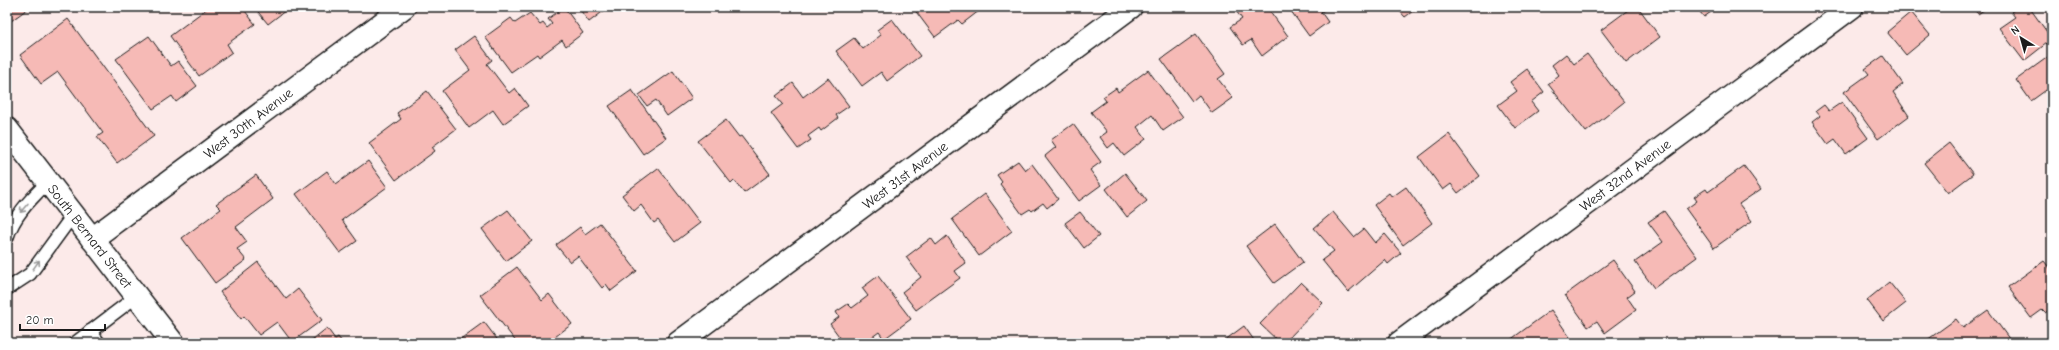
<svg xmlns="http://www.w3.org/2000/svg" width="2059" height="350" font-family="'Comic Neue',sans-serif">
  <style>
    .building { fill: #f6bab6; stroke: #1c1c1c }
    .lines { fill: none; stroke-linecap: round; stroke-linejoin: round }
    .lane-casing { stroke: #1c1c1c; stroke-width: 15 }
    .street-casing { stroke: #1c1c1c; stroke-width: 25 }
    .secondary-casing { stroke: #1c1c1c; stroke-width: 25 }
    .lane { stroke: #fff; stroke-width: 12 }
    .street { stroke: #fff; stroke-width: 22 }
    .secondary { stroke: #fff; stroke-width: 22 }
    .oneway { stroke: #999 }
    .labels { text-anchor: middle; stroke-width: 3; stroke-linejoin: round; paint-order: stroke }
    .street-label { font-size: 14px; fill: #1c1c1c; stroke: #fff }
  </style>
  <rect width="100%" height="100%" fill="#fceae9"/>
  <filter id="ink" filterUnits="userSpaceOnUse"><feTurbulence type="fractalNoise" baseFrequency=".025" numOctaves="2"/><feDisplacementMap in="SourceGraphic" scale="8" xChannelSelector="R" yChannelSelector="G"/><feConvolveMatrix kernelMatrix="1 2 1 2 8 2 1 2 1" color-interpolation-filters="sRGB"/></filter>
  <g filter="url(#ink)">
    <g class="building">
      <path d="M7,7h23l-23,17z"/>
      <path d="M209,7h33l13,17 -28,20 5,8 -33,24 -29,-40z"/>
      <path d="M254,7h36l-22,17z"/>
      <path d="M564,7l19,26 -17,13 -4,-6 -23,17 -2,-3 -26,18 -26,-35 26,-19 4,5 15,-10 10,12 3,-2 4,5 5,-4 -4,-5z"/>
      <path d="M578,7h31l-20,15z"/>
      <path d="M917,7h67l-22,17 -4,-4 -23,17 -21,-28z"/>
      <path d="M1233,7h34l21,29 -26,20 -11,-16 -8,5 -13,-18 12,-8z"/>
      <path d="M1288,7h41l-8,5 7,10 -19,14z"/>
      <path d="M1396,7h20l1,1 -12,9z"/>
      <path d="M1632,7h6l22,30 -34,26 -25,-33z"/>
      <path d="M1696,7h22l-14,10z"/>
      <path d="M1972,7h16l-10,7z"/>
      <path d="M2018,7h11l23,32 -28,22 -25,-33 16,-11 -4,-5z"/>
      <path d="M1911,12l19,23 -24,20 -19,-23z"/>
      <path d="M68,19l86,117 -37,27 -20,-26 6,-4 -45,-61 -17,12 -21,-29z"/>
      <path d="M892,19l28,37 -33,25 -6,-9 -19,14 -26,-35 18,-13 9,11 18,-14 -4,-5z"/>
      <path d="M1196,34l29,40 -7,5 15,19 -21,15 -13,-18 -7,6 -31,-42z"/>
      <path d="M149,36l22,30 7,-5 19,25 -21,16 -4,-6 -19,13 -37,-50z"/>
      <path d="M474,36l18,24 -5,4 22,29 6,-5 13,18 -25,18 -10,-14 -24,18 -27,-37 28,-21 -15,-20z"/>
      <path d="M1566,54l8,10 13,-10 37,48 -38,30 -38,-48 11,-9 -7,-10z"/>
      <path d="M2052,54v38l-3,-4 -18,13 -15,-21z"/>
      <path d="M1883,56l20,28 -10,8 16,24 -31,23 -34,-47 25,-18 -4,-5z"/>
      <path d="M1527,69l17,23 -13,10 7,9 -23,17 -17,-23 19,-14 -7,-9z"/>
      <path d="M1148,70l35,47 -20,14 -11,-16 -15,12 9,12 -22,17 -10,-13 -6,5 -8,-11 7,-5 -16,-20 15,-11 -3,-4 13,-9 2,4z"/>
      <path d="M673,71l19,27 -25,18 -11,-16 -9,6 -8,-11z"/>
      <path d="M828,78l21,28 -13,9 2,3 -17,13 -2,-3 -11,8 3,4 -13,9 -27,-36 12,-9 -7,-8 17,-13 10,14z"/>
      <path d="M632,90l34,48 -23,16 -34,-48z"/>
      <path d="M427,91l29,38 -24,18 3,4 -39,29 -27,-37 32,-24 -4,-6z"/>
      <path d="M1842,102l26,36 -22,16 -11,-15 -7,5 -16,-22 8,-6 -4,-5 8,-6 5,6z"/>
      <path d="M726,120l13,17 2,-1 29,38 -26,19 -10,-13 -3,3 -33,-42z"/>
      <path d="M1073,124l28,38 -11,8 11,15 -22,16 -34,-45 11,-9 -5,-7z"/>
      <path d="M1449,134l31,42 -22,17 -7,-9 -8,6 -24,-33z"/>
      <path d="M1949,143l24,31 -25,19 -24,-30z"/>
      <path d="M368,161l19,26 -45,33 15,21 -17,12 -44,-59 31,-23 9,13z"/>
      <path d="M1018,161l7,9 7,-6 26,35 -11,9 -4,-5 -11,8 -2,-2 -8,5 -22,-30 2,-2 -5,-7z"/>
      <path d="M1744,166l17,23 -22,15 13,17 -38,27 -28,-39 11,-8 -3,-4 12,-8 2,3z"/>
      <path d="M658,168l42,55 -25,19 -17,-22 -4,3 -13,-18 -7,6 -12,-16z"/>
      <path d="M1125,173l22,28 -20,16 -21,-28z"/>
      <path d="M256,175l17,24 -37,28 11,15 -10,7 9,11 -31,23 -33,-45 39,-29 -5,-5z"/>
      <path d="M1406,187l26,36 -29,22 -29,-40 15,-12 3,4z"/>
      <path d="M985,194l27,37 -33,25 -27,-37z"/>
      <path d="M508,210l24,31 -26,20 -24,-32z"/>
      <path d="M1664,211l33,46 -43,31 -19,-26 28,-20 -15,-20z"/>
      <path d="M1080,212l19,24 -15,12 -19,-25z"/>
      <path d="M1333,212l21,25 10,-8 11,14 10,-9 16,19 -13,11 -3,-4 -37,32 -26,-32 12,-9 -20,-23z"/>
      <path d="M600,223l37,48 -26,20 -5,-7 -4,4 -24,-32 -8,6 -14,-17 24,-18 5,7z"/>
      <path d="M1275,224l28,38 -29,21 -28,-37z"/>
      <path d="M947,236l19,27 -11,8 5,7 -44,32 -14,-18 19,-15 -15,-20 25,-19 5,7z"/>
      <path d="M1613,260l22,31 -8,6 9,13 -31,23 -8,-12 -9,6 -23,-32z"/>
      <path d="M2044,261l8,10v37l-7,5 -3,-3 -11,8 -23,-31z"/>
      <path d="M258,262l28,37 12,-10 24,31 -30,22 -15,-20 -18,13 -15,-19 -3,3 -21,-27z"/>
      <path d="M517,267l25,33 7,-6 23,30 -25,19h-30l-37,-48z"/>
      <path d="M878,276l33,43 -27,20 -5,-7 -15,11h-20l-14,-19 9,-7 -3,-5 12,-8 4,4 16,-12 -6,-8z"/>
      <path d="M1301,282l22,21 -39,40h-4l-20,-19z"/>
      <path d="M1889,282l17,21 -23,18 -16,-21z"/>
      <path d="M1551,310l23,33h-68z"/>
      <path d="M1988,310l22,30 -4,3h-83l33,-24 7,9z"/>
      <path d="M484,322l16,21h-45z"/>
      <path d="M1244,326l12,17h-35z"/>
      <path d="M327,328l8,11 3,-2 5,6h-35z"/>
    </g>
    <g class="lines">
      <defs>
        <g id="lane">
          <path d="M7,238c7,-23 24,-39 41,-56"/>
          <path d="M7,289l23,-15 43,-59"/>
          <path d="M90,331l9,12"/>
          <path d="M75,343l62,-47"/>
        </g>
        <g id="street">
          <path d="M92,239l312,-232"/>
          <path d="M678,343l453,-336"/>
          <path d="M1399,343l453,-336"/>
        </g>
        <path id="secondary" d="M7,129l166,214"/>
      </defs>
      <use href="#lane" class="lane-casing"/>
      <use href="#street" class="street-casing"/>
      <use href="#secondary" class="secondary-casing"/>
      <use href="#lane" class="lane"/>
      <use href="#street" class="street"/>
      <use href="#secondary" class="secondary"/>
    </g>
    <defs><path id="oneway-shaft" d="M-6 0H5M1.5-3L5.5 0L1.5 3" fill="none" stroke-width="1.6" stroke-linecap="round" stroke-linejoin="round"/></defs>
    <g class="oneway">
      <use href="#oneway-shaft" transform="translate(24 208) rotate(131)"/>
      <use href="#oneway-shaft" transform="translate(36 265) rotate(-55)"/>
    </g>
  </g>
  <g class="labels">
    <g class="street-label">
      <text transform="translate(248 123) rotate(-37)" y="5">West 30th Avenue</text>
      <text transform="translate(905 175) rotate(-37)" y="5">West 31st Avenue</text>
      <text transform="translate(1625 175) rotate(-37)" y="5">West 32nd Avenue</text>
      <text transform="translate(90 236) rotate(52)" y="5">South Bernard Street</text>
    </g>
  </g>
  <rect width="2059" height="350" fill="none" stroke="#fff" stroke-width="24"/>
  <rect x="12" y="12" width="2035" height="326" fill="none" stroke="#1c1c1c" stroke-width="1.5" filter="url(#ink)"/>
  <g transform="translate(2021 38) rotate(323)" stroke="#ffffff" stroke-width="3" paint-order="stroke">
  <path d="M0-3L7 15L0 10L-7 15Z" fill="#1c1c1c"/>
  <text y="-6" font-size="11" font-weight="bold" text-anchor="middle" fill="#1c1c1c">N</text>
  </g>
  <path d="M20 324v6h85v-6" fill="none" stroke="#1c1c1c" stroke-width="2"/>
  <text x="26" y="324" font-size="12" fill="#1c1c1c" stroke="#ffffff" stroke-width="3" paint-order="stroke">20 m</text>
</svg>
